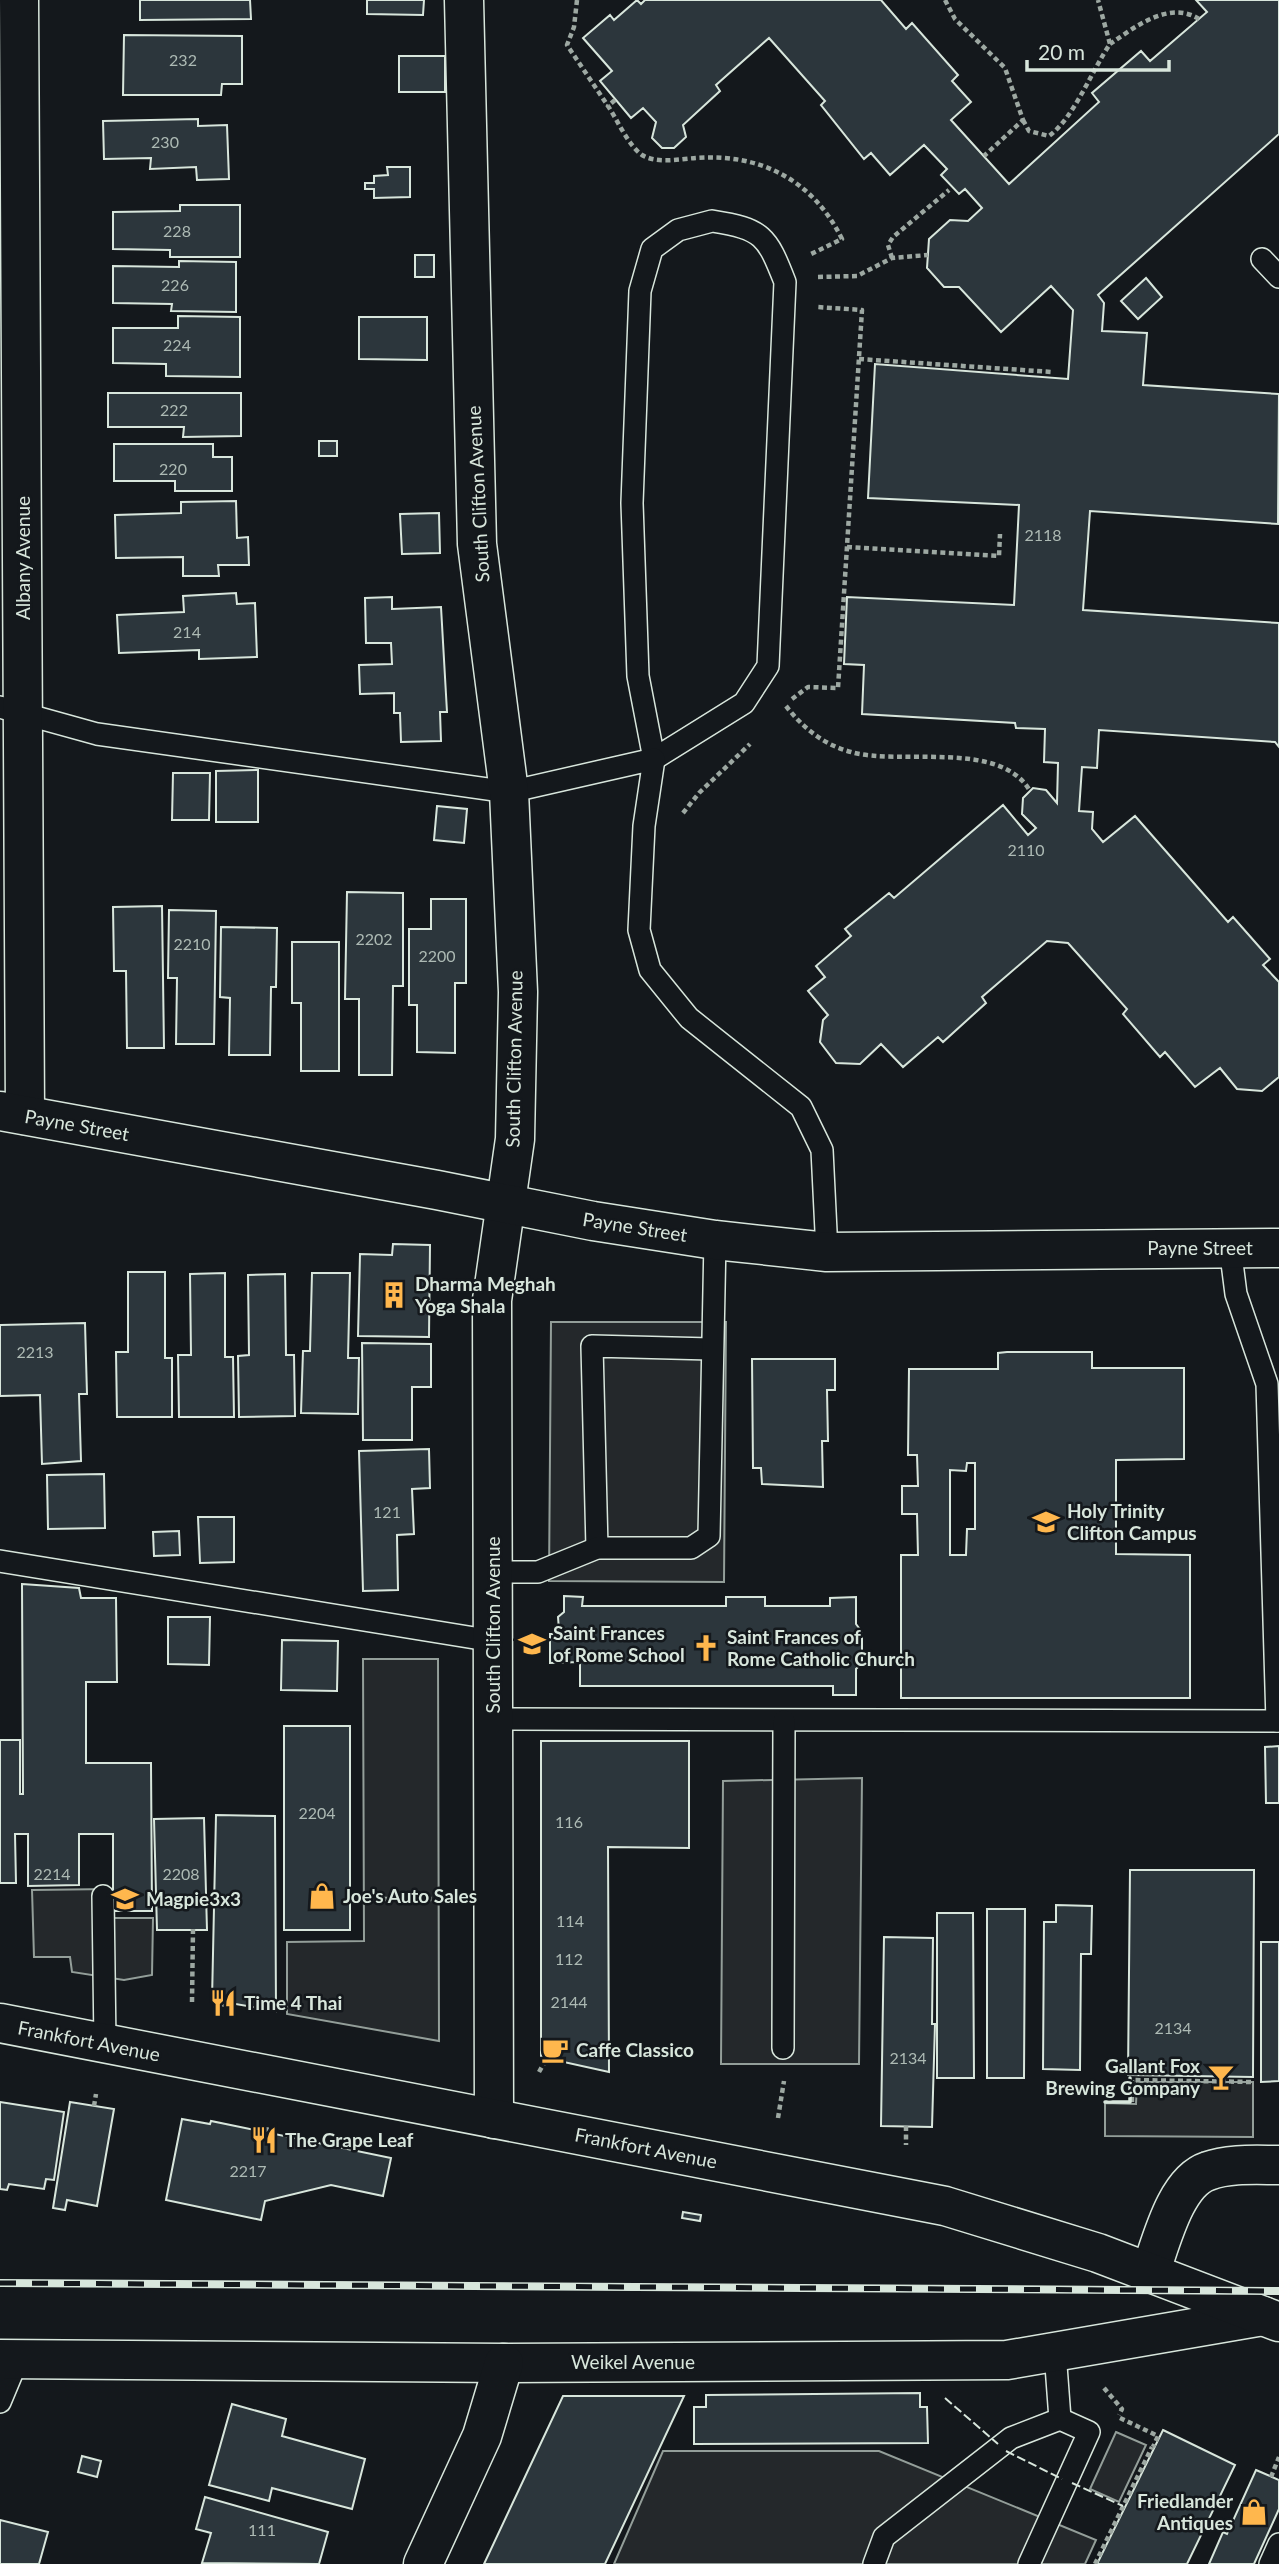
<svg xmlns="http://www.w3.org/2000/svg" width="1279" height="2564" font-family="Lato,sans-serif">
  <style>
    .parking { fill: #24282b; stroke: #939e99; stroke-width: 2 }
    .building { fill: #2c363c; stroke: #d8e6dc; stroke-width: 2; fill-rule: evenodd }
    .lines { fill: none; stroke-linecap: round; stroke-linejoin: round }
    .lane-casing { stroke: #d8e6dc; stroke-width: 24 }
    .street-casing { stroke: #d8e6dc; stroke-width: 41 }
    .primary-casing { stroke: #d8e6dc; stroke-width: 41 }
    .path { stroke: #9da8a2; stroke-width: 4.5; stroke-dasharray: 5 3.5; stroke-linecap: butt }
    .lane { stroke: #14181c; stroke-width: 21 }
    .street { stroke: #14181c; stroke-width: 38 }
    .primary { stroke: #14181c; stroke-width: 38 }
    .rail-casing { stroke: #d8e6dc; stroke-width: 8 }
    .rail { stroke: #14181c; stroke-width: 5; stroke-dasharray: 16; stroke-linecap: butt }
    .fence { stroke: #d8e6dc; stroke-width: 2; stroke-dasharray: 9 3.5; stroke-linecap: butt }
    .wall { stroke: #d8e6dc; stroke-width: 3.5 }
    .labels { text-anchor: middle; stroke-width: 5; stroke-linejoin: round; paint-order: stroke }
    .number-label { font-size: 16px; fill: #adbab4 }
    .street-label { font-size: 19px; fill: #d8e6dc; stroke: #14181c }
    .poi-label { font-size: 19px; font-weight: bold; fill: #d8e6dc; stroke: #14181c; text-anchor: start }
  </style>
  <rect width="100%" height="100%" fill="#14181c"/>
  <g class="parking">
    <path d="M551,1322h175l-2,260 -175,-1z"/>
    <path d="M363,1659h75l1,382 -152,-27v-72l77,-1z"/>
    <path d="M862,1778l-3,286h-138l2,-283z"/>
    <path d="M109,1889v29h44l-1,57 -28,5 -52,-8 -2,-15h-36l-2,-67z"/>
    <path d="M1137,2082h116v55l-148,-1v-33l31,1z"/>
    <path d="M1116,2432l30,13 -27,57 -29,-13z"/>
    <path d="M663,2451h216l217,89 -11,24h-471z"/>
  </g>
  <g class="building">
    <path d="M140,0h110l1,19 -111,1z"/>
    <path d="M367,0h57l-1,15 -56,-1z"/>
    <path d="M637,0l4,4 4,-4h236l25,29 6,-6 46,52 -6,6 19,21 -20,18 58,64 90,-82 -7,-9 49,-42 9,10 57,-49 -11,-12h83v134l-181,161 6,8 -2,28 45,2 -4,52 136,9 -1,130 -188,-13 -7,99 196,13v124l-4,-5 -176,-12 -2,38 -15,-1 -3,44 14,1 -1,17 11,13 32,-26 93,106 5,-5 37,42 -7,6 16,17v95l-17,14 -25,-2 -17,-21 -25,19 -30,-35 -5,5 -37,-43 4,-5 -59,-66 -21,-2 -65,56 4,6 -43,39 -5,-5 -35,30 -22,-23 -21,20 -24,-1 -16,-21 3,-22 5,-5 -20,-24 17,-14 -9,-11 35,-30 -6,-7 44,-36 5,5 109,-93 25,30 8,-7 -14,-14 1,-16 10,-10 13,2 11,13 1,-40 -14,-1 1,-33 -29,-1 -1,-5 -153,-9 2,-49 -20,-1 3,-67 167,8 5,-100 -151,-7 7,-134 193,15 5,-69 -22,-24 -50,46 -42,-45h-15l-17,-19 2,-29 21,-19 18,1 14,-13 -17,-19 -6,5 -18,-19 6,-6 -23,-24 -34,30 -19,-22 -7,6 -43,-54 4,-4 -56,-63 -53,47 4,6 -37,34 3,12 -12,11h-12l-10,-10 4,-16 -13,-14 -12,10 -31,-37 12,-10 -29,-33 27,-23 4,5z"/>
    <path d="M124,35l118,1v48h-20l-1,11h-98z"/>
    <rect x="399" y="56" width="46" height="36"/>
    <path d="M198,119v7l29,-1 2,54 -32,1 -1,-13 -46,2 1,-11 -47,1 -1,-38z"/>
    <path d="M387,167h23v30l-36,1v-9h-9v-6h9v-7l14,-1z"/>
    <path d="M180,205h60v52h-70v-7l-57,-1v-37l67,-1z"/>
    <rect x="415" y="255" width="19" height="22"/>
    <path d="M179,261l57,1v50l-65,-1 1,-7 -59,-1v-37l66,1z"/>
    <path d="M1146,278l16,19 -24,22 -17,-18z"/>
    <path d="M178,316l62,1v60l-74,-1v-12l-53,-1v-35h65z"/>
    <path d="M359,317h68v43l-68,-1z"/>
    <path d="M108,393h133v43l-58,1 1,-10h-76z"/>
    <rect x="319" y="441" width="18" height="15"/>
    <path d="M114,444h99v13h19v34h-57v-10h-61z"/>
    <path d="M236,501l1,37 11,-1 1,28h-31l1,11h-36v-19l-67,1 -1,-43 66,-2v-11z"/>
    <path d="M439,513l1,40 -38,1 -2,-40z"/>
    <path d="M236,593l1,11 18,-1 2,54 -58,2v-9l-80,3 -2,-38 67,-3 -1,-16z"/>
    <path d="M392,597v12l49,-2 6,105h-7l1,29 -40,1 -1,-29h-6v-20l-34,1 -1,-29 33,-1 -1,-21h-25l-1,-45z"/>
    <path d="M258,770v52h-42v-51z"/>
    <path d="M173,773h37l-1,47h-37z"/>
    <path d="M437,806l30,3 -3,34 -30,-3z"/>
    <path d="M347,892l56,1v93h-10l-1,89h-33v-76h-14z"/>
    <path d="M431,899h35v84h-11v70l-38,-1v-47h-8v-76h22z"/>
    <path d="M162,906l2,142h-37l-1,-77h-12l-1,-64z"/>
    <path d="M169,910l47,1 -2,133h-38l1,-66h-9z"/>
    <path d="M221,927l56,1 -1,59h-5l-1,68h-41l1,-57 -10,-1z"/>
    <path d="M292,942h47v129h-38v-68h-9z"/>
    <path d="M393,1244l37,1 -1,92 -71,-1 2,-82 32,1z"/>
    <path d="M128,1272h37v86h7v59h-55l-1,-65h12z"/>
    <path d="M225,1273v84h8l1,60h-55l-1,-62h13l-1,-81z"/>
    <path d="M312,1273h38l-2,85h11l-1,56 -57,-1 2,-62h7z"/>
    <path d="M285,1274l1,81h8l1,61 -56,1 -1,-61 11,-1 -1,-80z"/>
    <path d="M85,1323l2,71h-8l2,67 -39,3 -2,-69 -40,1v-71z"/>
    <path d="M362,1343l69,1v43h-19v53h-49z"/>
    <path d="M1007,1352h85v16h92v91l-68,1v94l74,1v143h-289v-143h17l-1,-41h-15v-28h16l-1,-31h-9l1,-86h89v-16zM967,1463h8v66h-8l-1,26h-16v-85l16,1z"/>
    <path d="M752,1359h83v31h-8l1,51h-6l1,46 -61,-3 -1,-16h-8z"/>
    <path d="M429,1449l1,39 -18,1 2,45 -17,1 1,55 -35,1 -4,-140z"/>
    <path d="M104,1474l1,54 -57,1 -1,-54z"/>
    <path d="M198,1517h36v45l-34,1z"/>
    <path d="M179,1531l1,24 -26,1 -1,-24z"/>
    <path d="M22,1584l57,4 2,10h35l1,84h-31v81h65l1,148h-39v-77h-34v51l-51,1v-52h-13l1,49h-16v-143h20v54h3z"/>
    <path d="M564,1596l19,1 -1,9h144v-9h39v9h65v-8l26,-1v27l6,8v31l-6,6v26h-23v-9h-253v-24l-30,1v-29h14l-5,-4 -1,-13 6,-5z"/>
    <path d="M168,1617h42l-1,48 -41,-1z"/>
    <path d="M282,1640l56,1 -1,50 -56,-1z"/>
    <rect x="284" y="1726" width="66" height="204"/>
    <path d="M541,1741h148v107l-81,-1 1,225 -68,-15z"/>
    <path d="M1279,1746v57h-13l-1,-56z"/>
    <path d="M216,1815l59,1 1,195 -64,-11z"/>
    <path d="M204,1818l3,112h-50l-3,-111z"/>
    <path d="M1130,1870h124l-1,207 -125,-2z"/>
    <path d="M1056,1905l36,1 -1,48h-10l-1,116 -37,-1 1,-147h12z"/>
    <path d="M987,1909h38l-1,169h-37z"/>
    <path d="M937,1913h36l1,165h-37z"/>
    <path d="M884,1937l49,1 -1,86h3l-3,103 -51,-1z"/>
    <path d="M1261,1942h18v139l-18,1z"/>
    <path d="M0,2102l64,10 -10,68 -8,-1 -2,10 -35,-5 -2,6 -7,-1z"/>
    <path d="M70,2102l44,7 -17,97 -30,-6 -2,10 -12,-2z"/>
    <path d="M182,2119l28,5 1,-3 180,37 -8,38 -52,-11 -66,16 -4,19 -95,-20z"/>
    <path d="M683,2212l18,3 -1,6 -18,-3z"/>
    <path d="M920,2393v14h7l1,36 -234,1v-37h12v-12z"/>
    <path d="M563,2396h121l-79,168h-121z"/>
    <path d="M232,2404l54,15 -4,17 83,23 -13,50 -80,-21 -3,13 -60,-16z"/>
    <path d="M1163,2430l72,35 -48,99h-90z"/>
    <path d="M82,2456l19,5 -4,16 -19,-5z"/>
    <path d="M1256,2470l23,10v29l-25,55h-45l14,-32 4,2z"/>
    <path d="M205,2497l123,35 -9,32 -117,-1 9,-30 -15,-4z"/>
    <path d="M0,2520l48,12 -9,32h-39z"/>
  </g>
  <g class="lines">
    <defs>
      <g id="lane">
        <path d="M712,221c51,8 55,15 73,61l-17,384 -24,37 -90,56 -16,-83 -6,-173 8,-212 12,-42 26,-19z"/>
        <path d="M1262,259l17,18"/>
        <path d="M0,707l97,27 412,58 145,-33 -10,67 -5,104 11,40 39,48 112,89 21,43 5,102"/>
        <path d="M1230,1247l6,47 31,90 10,337"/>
        <path d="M597,1548l-5,-202 119,3"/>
        <path d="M0,1561l493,80"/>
        <path d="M493,1572h45l59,-24h94l18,-12 6,-296"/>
        <path d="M493,1719l786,2"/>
        <path d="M103,1896l2,148"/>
        <path d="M783,2048l1,-327"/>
        <path d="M1055,2352l5,67"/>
        <path d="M0,2402l18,-43"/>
        <path d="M874,2564l10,-27 127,-99 49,-19 29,13 -60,132"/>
        <path d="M1270,2564l9,-20"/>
      </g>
      <g id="street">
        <path d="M19,0l6,1115"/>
        <path d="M464,0l13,544 32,248 9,200 -3,147 -23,161 2,819"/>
        <path d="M0,1111l437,79 156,31 122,19 112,12 452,-4"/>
        <path d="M1150,2273c11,-30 25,-91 58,-102 21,-8 49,-6 71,-6"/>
        <path d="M0,2359l504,4 503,-3 256,-44"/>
        <path d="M423,2564l59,-128 22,-73"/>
      </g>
      <path id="primary" d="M0,2023l945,183 153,47 181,69"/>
    </defs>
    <use href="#lane" class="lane-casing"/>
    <use href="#street" class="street-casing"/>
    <use href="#primary" class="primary-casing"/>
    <g class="path">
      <path d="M577,0l-3,27 -7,18 41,61"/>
      <path d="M945,0l10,19 50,49 18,52 -39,36"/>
      <path d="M1110,44c25,-17 59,-44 89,-25"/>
      <path d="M615,100l-7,6c10,15 20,39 34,49 15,9 37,4 54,3 64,-5 117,22 146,81l-31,15"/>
      <path d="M1023,120l6,11 20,5c25,-18 43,-66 61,-92l-12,-44"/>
      <path d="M892,258l-4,-13 5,-8 56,-47"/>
      <path d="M818,277l39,-1 35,-18 36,-3"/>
      <path d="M859,359l193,13"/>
      <path d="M847,547l152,9 1,-22"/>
      <path d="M792,699l16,-12 30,1 24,-378 -45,-3"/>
      <path d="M786,706c17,22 38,39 65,46 49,14 149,-13 179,39"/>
      <path d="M683,813l16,-20 51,-49"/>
      <path d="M350,1899h97"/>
      <path d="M192,2002l1,-73"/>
      <path d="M223,2007v-4"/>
      <path d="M539,2072l8,-14"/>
      <path d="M1132,2102v-22l120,2"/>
      <path d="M94,2106l2,-12"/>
      <path d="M778,2118l6,-37"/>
      <path d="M906,2126v19"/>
      <path d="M266,2132l1,-6"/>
      <path d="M1104,2388l18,21 -3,6"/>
      <path d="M1120,2418l38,18 -5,11"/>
      <path d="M1271,2477l8,-20"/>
      <path d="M1095,2564l57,-117"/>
    </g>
    <use href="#lane" class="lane"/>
    <use href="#street" class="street"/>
    <use href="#primary" class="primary"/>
    <defs>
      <path id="rail" d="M0,2283l1279,8"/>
    </defs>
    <use href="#rail" class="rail-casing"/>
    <use href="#rail" class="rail"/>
    <g class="fence">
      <path d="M945,2398l53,46"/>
      <path d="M1006,2451l56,28"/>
      <path d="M1072,2483l51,23"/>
    </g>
    <path class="wall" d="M1105,2102h25v-24"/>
  </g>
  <defs>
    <symbol id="building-bare" viewBox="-9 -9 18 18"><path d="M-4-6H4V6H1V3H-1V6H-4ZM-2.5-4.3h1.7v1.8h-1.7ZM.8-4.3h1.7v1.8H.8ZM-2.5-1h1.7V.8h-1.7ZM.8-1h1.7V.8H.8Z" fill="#ffb74d" stroke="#14181c" stroke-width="2.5" paint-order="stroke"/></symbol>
    <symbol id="school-bare" viewBox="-9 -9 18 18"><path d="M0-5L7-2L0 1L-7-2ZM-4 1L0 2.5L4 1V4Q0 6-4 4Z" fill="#ffb74d" stroke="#14181c" stroke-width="2.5" paint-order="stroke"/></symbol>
    <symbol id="church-bare" viewBox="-9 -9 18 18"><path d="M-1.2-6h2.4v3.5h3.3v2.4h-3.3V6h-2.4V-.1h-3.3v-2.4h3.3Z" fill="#ffb74d" stroke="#14181c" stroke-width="2.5" paint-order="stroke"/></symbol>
    <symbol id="shop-bare" viewBox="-9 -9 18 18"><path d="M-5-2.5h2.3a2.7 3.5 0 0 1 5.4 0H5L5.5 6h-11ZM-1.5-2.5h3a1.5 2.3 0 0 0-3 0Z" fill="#ffb74d" stroke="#14181c" stroke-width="2.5" paint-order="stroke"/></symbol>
    <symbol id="restaurant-bare" viewBox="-9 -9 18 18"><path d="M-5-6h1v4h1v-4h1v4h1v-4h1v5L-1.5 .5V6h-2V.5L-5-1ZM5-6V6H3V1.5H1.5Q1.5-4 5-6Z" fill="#ffb74d" stroke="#14181c" stroke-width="2.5" paint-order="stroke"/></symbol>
    <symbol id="cafe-bare" viewBox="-9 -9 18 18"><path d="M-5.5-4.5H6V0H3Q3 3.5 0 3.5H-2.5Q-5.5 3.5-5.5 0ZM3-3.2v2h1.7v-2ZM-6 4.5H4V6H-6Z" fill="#ffb74d" stroke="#14181c" stroke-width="2.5" paint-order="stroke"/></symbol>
    <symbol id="bar-bare" viewBox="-9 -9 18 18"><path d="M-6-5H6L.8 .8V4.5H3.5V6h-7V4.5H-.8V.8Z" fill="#ffb74d" stroke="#14181c" stroke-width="2.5" paint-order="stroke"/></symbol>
  </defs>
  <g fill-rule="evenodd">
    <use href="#building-bare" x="375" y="1276" width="38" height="38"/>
    <use href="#school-bare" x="1027" y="1503" width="38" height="38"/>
    <use href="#school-bare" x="513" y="1625" width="38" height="38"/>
    <use href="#church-bare" x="687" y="1629" width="38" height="38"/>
    <use href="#shop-bare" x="303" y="1877" width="38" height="38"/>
    <use href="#school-bare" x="106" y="1880" width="38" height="38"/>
    <use href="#restaurant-bare" x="204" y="1984" width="38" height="38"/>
    <use href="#cafe-bare" x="536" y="2031" width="38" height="38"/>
    <use href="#bar-bare" x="1202" y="2058" width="38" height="38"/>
    <use href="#restaurant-bare" x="245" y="2121" width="38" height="38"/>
    <use href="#shop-bare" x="1235" y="2493" width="38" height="38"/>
  </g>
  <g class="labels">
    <g class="number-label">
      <text x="183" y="66">232</text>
      <text x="165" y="148">230</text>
      <text x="177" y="237">228</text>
      <text x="175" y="291">226</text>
      <text x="177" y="351">224</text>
      <text x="174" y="416">222</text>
      <text x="173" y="475">220</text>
      <text x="1043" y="541">2118</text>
      <text x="187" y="638">214</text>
      <text x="1026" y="856">2110</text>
      <text x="374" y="945">2202</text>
      <text x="192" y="950">2210</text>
      <text x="437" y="962">2200</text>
      <text x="35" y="1358">2213</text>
      <text x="387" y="1518">121</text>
      <text x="317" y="1819">2204</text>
      <text x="569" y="1828">116</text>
      <text x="52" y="1880">2214</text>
      <text x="181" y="1880">2208</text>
      <text x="570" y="1927">114</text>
      <text x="569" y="1965">112</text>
      <text x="569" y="2008">2144</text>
      <text x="1173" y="2034">2134</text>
      <text x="908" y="2064">2134</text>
      <text x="248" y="2177">2217</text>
      <text x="262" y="2536">111</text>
    </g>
    <g class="street-label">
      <text transform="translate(478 494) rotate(-93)" y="7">South Clifton Avenue</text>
      <text transform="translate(23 558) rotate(-90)" y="7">Albany Avenue</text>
      <text transform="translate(514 1059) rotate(-89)" y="7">South Clifton Avenue</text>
      <text transform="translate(77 1125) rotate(10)" y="7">Payne Street</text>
      <text transform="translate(635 1227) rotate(9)" y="7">Payne Street</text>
      <text x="1200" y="1255">Payne Street</text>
      <text transform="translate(493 1625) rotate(-90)" y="7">South Clifton Avenue</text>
      <text transform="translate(89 2041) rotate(11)" y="7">Frankfort Avenue</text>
      <text transform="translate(646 2148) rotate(11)" y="7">Frankfort Avenue</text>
      <text x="633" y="2369">Weikel Avenue</text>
    </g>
    <g class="poi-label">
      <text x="415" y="1291">Dharma Meghah<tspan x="415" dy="22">Yoga Shala</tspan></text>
      <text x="1067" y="1518">Holy Trinity<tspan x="1067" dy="22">Clifton Campus</tspan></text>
      <text x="553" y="1640">Saint Frances<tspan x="553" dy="22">of Rome School</tspan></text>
      <text x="727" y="1644">Saint Frances of<tspan x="727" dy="22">Rome Catholic Church</tspan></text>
      <text x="343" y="1903">Joe's Auto Sales</text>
      <text x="146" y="1906">Magpie3x3</text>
      <text x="244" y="2010">Time 4 Thai</text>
      <text x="576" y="2057">Caffe Classico</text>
      <text x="1200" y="2073" text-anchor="end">Gallant Fox<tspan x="1200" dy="22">Brewing Company</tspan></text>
      <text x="285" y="2147">The Grape Leaf</text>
      <text x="1233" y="2508" text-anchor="end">Friedlander<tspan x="1233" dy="22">Antiques</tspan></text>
    </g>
  </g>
  <path d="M1027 60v10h142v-10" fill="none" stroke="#d8e6dc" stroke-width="3.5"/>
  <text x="1038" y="60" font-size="21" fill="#d8e6dc" stroke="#14181c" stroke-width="5" paint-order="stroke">20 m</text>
</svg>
